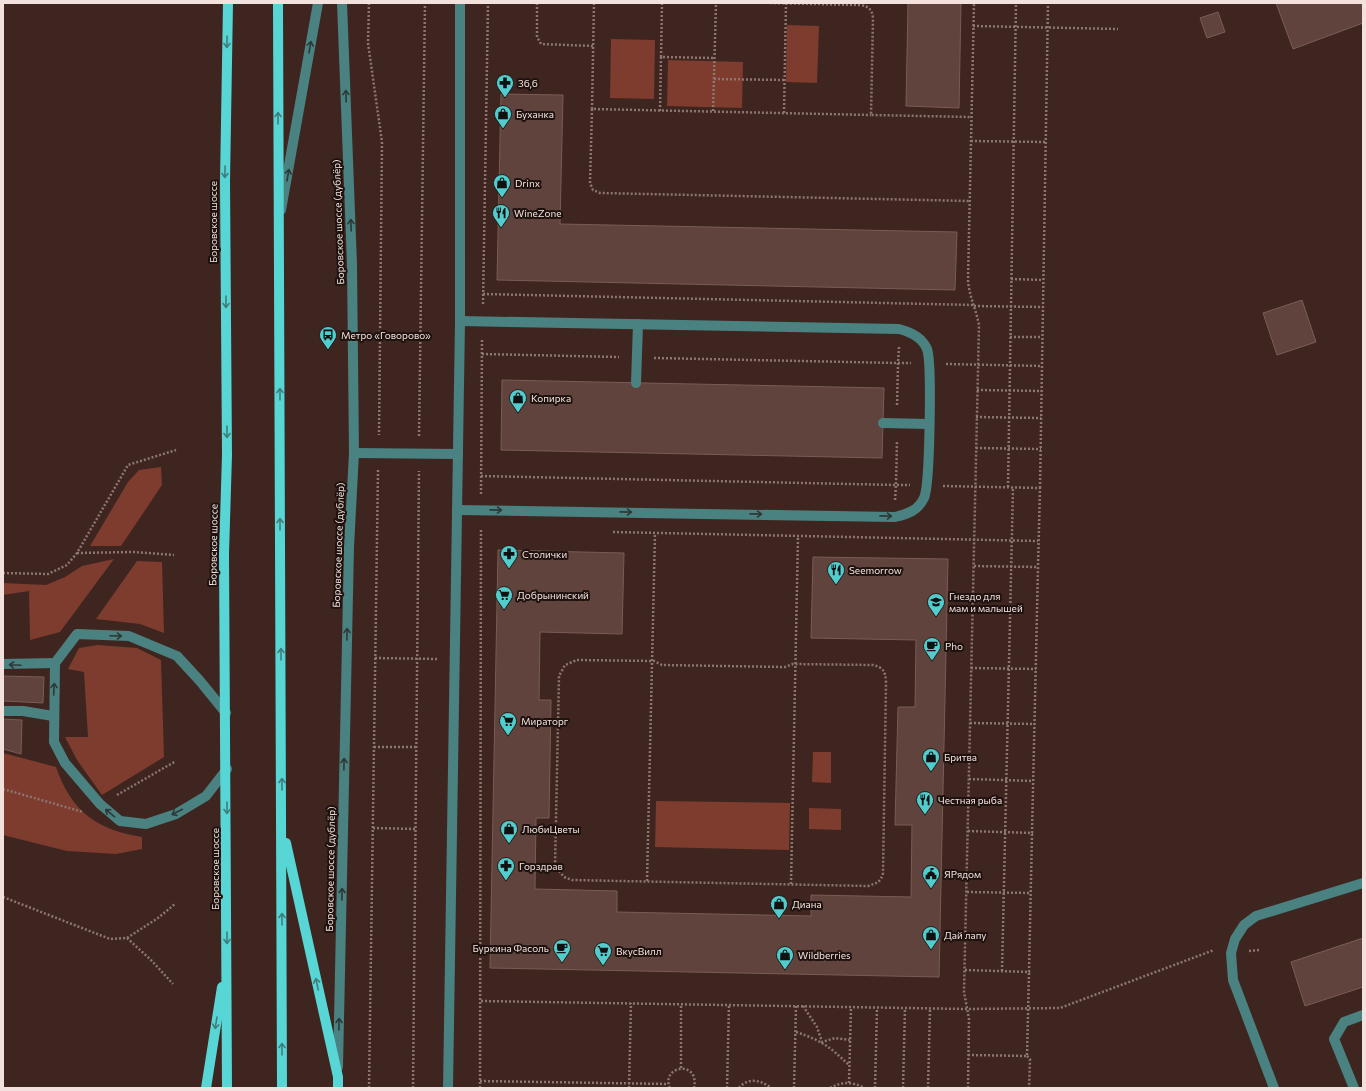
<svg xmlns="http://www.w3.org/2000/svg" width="1366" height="1091" font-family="Commissioner,sans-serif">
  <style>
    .green { fill: #7d3c2e }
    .building { fill: #60433c; stroke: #7a5c55 }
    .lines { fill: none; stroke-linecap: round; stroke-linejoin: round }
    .path { stroke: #8d7671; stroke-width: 2.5; stroke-dasharray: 2 2; stroke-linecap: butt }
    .minor { stroke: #4a8181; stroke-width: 10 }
    .major { stroke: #58d6d5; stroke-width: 10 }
    .oneway { stroke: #3e7e7c }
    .oneway2 { stroke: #2d3937 }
    .labels { text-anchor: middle; stroke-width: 4; stroke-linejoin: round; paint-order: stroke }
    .poi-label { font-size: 10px; fill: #f3e1dd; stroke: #1e120f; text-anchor: start }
    .street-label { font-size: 10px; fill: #f3e1dd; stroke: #1e120f }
  </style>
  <rect width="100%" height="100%" fill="#3f251f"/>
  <g class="green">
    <path d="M787,25l32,1 -2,57 -31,-1z"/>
    <path d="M611,39l44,1 -1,59 -44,-1z"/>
    <path d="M668,60l75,2 -1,46 -75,-2z"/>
    <path d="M161,467l1,18 -41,61h-31l38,-64 11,-12z"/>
    <path d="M114,559l-54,73 -30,8 -1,-49 -26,4v-12l43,2 19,-8 17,-11z"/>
    <path d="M137,561l25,1 2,71 -24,-9 -44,-5z"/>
    <path d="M98,645l39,3 24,12 3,97 -62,38 -25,-35 -12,-23h23l-4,-65 -16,-3 11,-21z"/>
    <path d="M813,752h18v31l-19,-1z"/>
    <path d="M3,753l53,14c15,44 41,63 86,70v12l-26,5 -49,-3 -64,-16z"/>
    <path d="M656,801l134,2 -1,47 -134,-3z"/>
    <path d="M809,808l32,1v21l-32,-1z"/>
  </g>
  <g class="building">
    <path d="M908,3h53l-2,105 -53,-2z"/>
    <path d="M1276,3h87v20l-70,26z"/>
    <path d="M1218,12l7,20 -18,6 -7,-20z"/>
    <path d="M501,94l62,1 -3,129 397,8 -2,58 -458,-10z"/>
    <path d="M1302,300l14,42 -39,13 -14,-42z"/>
    <path d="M502,380l382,8 -2,70 -381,-8z"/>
    <path d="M498,550l126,3 -2,81 -82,-2 -1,68h12l-2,118h-13l-1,71 82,2v21l194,4v-21l100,2 1,-72h-17l3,-118h17l1,-67 -105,-2 2,-81 135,2 -9,418 -449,-9z"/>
    <path d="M3,676l41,1 -1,26 -40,-2z"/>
    <path d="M3,719l19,1 -1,34 -18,-5z"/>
    <path d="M1363,938v49l-58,19 -14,-44z"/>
  </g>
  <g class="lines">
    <g class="path">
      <path d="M369,3l-1,40 14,99 -3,293"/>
      <path d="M537,3v34l4,7 52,2"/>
      <path d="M594,3l-2,106 279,6"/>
      <path d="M770,3l90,2c9,1 12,5 13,13l-2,97 100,2"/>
      <path d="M973,26l145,3"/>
      <path d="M661,57l1,-54"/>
      <path d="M714,79l71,1"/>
      <path d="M592,109l-2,74 3,7 7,3 370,8"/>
      <path d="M660,111l1,-54 54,1"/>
      <path d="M713,111l3,-108"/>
      <path d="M784,113l2,-110"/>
      <path d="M971,141l75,1"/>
      <path d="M1011,279l32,1"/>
      <path d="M483,294l490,11"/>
      <path d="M483,304l5,-301"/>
      <path d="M974,306l69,1"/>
      <path d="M1010,337h32"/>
      <path d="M899,347l-1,16h13"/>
      <path d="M482,354l137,3"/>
      <path d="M654,358l244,5 -1,43"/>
      <path d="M946,364l96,2"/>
      <path d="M977,390l65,1"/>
      <path d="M976,417l65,1"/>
      <path d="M419,436l6,-433"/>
      <path d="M976,448l65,1"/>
      <path d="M481,476l415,9 1,-44"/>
      <path d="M943,486l97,2 -2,79"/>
      <path d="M1008,487l8,-484"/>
      <path d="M1040,488l8,-485"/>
      <path d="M481,494l1,-155"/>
      <path d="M895,500l1,-15h14"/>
      <path d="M613,532l425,9"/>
      <path d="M77,553l57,-1 40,3"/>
      <path d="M3,573l45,1 19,-9 10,-12 51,-88 48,-15"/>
      <path d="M375,658l63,1"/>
      <path d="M577,660l77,1 8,4 123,2 8,-3 80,1c11,3 12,6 13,17l-3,191c-2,9 -6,10 -15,13l-296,-6 -8,-3 -9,-11 4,-190 6,-11z"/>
      <path d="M971,668l65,1"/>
      <path d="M970,723l65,1"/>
      <path d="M374,747h42"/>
      <path d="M969,779l64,2"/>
      <path d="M3,789l80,23"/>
      <path d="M117,795l59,-34"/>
      <path d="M373,828l43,1"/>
      <path d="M968,831l64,2 6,-266 -65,-1"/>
      <path d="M647,881l8,-348"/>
      <path d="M791,884l7,-348"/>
      <path d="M967,892l64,1"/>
      <path d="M3,897l107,42 17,-1 31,-20 17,-14"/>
      <path d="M127,938l24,22 22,24"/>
      <path d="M1249,951l10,-1"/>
      <path d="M965,970l64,2 3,-139"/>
      <path d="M1002,971l11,-484"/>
      <path d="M481,1001l486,8 93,-1 154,-58"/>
      <path d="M803,1006l14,21 5,15 13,-4 15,2"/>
      <path d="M796,1032c25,8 34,15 53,33"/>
      <path d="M968,1055l59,1 2,-84"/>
      <path d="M1027,1056l3,3 -1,29"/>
      <path d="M681,1068v-64"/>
      <path d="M480,1081l188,3"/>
      <path d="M849,1083l2,-76"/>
      <path d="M369,1088l9,-618"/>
      <path d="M413,1088l6,-617"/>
      <path d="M480,1088l1,-559"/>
      <path d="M629,1088l2,-85"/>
      <path d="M670,1088c-10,-22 30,-29 24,0"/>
      <path d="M727,1088l2,-83"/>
      <path d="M739,1088c9,-11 22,-8 32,0"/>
      <path d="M794,1088l2,-82"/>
      <path d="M830,1088c12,-7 23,-6 35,0"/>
      <path d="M875,1088l2,-80"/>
      <path d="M903,1088l2,-80"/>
      <path d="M928,1088l2,-79"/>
      <path d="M968,1088l1,-69 -5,-27 15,-667c-3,-16 -10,-29 -11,-45l6,-277"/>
    </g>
    <g class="minor">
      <path d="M281,210l37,-207"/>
      <path d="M636,383l2,-59"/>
      <path d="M883,423l46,1"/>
      <path d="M354,453l104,1"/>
      <path d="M457,510l438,7c12,-3 23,-6 29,-19 6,-12 8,-136 3,-149 -5,-12 -16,-17 -28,-20l-439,-8"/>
      <path d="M3,664l52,-1"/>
      <path d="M3,711h20l30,5"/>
      <path d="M226,713l-26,-32 -23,-25 -48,-20 -52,-2 -22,29 -1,79 11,21 35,41 20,17 26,3 30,-10 30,-18 21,-27"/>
      <path d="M338,1067l11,-520 5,-94 -2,-189 -10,-261"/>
      <path d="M448,1088l12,-767v-318"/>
      <path d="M1274,1088l-41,-108 -2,-27 4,-14 9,-14 12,-9 107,-33"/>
      <path d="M1354,1088l-20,-49 10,-17 19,-7"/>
    </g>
    <g class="major">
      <path d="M278,3l4,1085"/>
      <path d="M286,843l52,234v11"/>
      <path d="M206,1088l16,-101"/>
      <path d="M227,1088l-3,-534 3,-99 -2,-274 3,-178"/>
    </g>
  </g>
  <defs><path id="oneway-shaft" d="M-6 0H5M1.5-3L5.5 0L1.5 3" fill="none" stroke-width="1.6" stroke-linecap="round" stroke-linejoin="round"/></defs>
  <g class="oneway">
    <use href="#oneway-shaft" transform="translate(227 42) rotate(91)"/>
    <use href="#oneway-shaft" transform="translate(278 118) rotate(-90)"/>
    <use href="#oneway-shaft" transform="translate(225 172) rotate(91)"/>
    <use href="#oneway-shaft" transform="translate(226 302) rotate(90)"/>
    <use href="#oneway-shaft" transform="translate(280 394) rotate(-90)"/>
    <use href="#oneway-shaft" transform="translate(227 432) rotate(90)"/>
    <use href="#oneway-shaft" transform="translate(280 524) rotate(-90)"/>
    <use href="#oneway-shaft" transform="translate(281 654) rotate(-90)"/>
    <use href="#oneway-shaft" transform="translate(282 784) rotate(-90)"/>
    <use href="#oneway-shaft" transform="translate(227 808) rotate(90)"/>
    <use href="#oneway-shaft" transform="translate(282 919) rotate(-90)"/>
    <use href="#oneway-shaft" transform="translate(227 938) rotate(90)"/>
    <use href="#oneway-shaft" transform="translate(317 984) rotate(-102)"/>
    <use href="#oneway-shaft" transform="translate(216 1023) rotate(99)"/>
    <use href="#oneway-shaft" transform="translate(282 1049) rotate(-90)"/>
  </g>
  <g class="oneway2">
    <use href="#oneway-shaft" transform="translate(310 47) rotate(-80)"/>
    <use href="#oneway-shaft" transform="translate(346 96) rotate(-92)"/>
    <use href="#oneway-shaft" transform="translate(288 175) rotate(-80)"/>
    <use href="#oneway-shaft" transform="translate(351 225) rotate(-92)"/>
    <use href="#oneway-shaft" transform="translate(496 510) rotate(1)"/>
    <use href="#oneway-shaft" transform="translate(626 512) rotate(1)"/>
    <use href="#oneway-shaft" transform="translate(756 514) rotate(1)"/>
    <use href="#oneway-shaft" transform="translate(886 516) rotate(1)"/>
    <use href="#oneway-shaft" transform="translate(347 634) rotate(-89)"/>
    <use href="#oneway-shaft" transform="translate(116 636) rotate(2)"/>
    <use href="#oneway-shaft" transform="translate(15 665) rotate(-177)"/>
    <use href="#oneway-shaft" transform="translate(54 689) rotate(-87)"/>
    <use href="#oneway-shaft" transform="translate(344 764) rotate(-89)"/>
    <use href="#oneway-shaft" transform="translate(177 812) rotate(153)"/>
    <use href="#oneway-shaft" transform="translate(110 813) rotate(-140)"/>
    <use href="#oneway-shaft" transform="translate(342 894) rotate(-89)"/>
    <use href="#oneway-shaft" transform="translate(339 1024) rotate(-89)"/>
  </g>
  <defs>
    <symbol id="pharmacy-pin" viewBox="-11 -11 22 30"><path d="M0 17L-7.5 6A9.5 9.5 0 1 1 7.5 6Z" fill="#52cdcd" stroke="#1e120f"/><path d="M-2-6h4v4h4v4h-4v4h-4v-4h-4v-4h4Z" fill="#111"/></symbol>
    <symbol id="shop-pin" viewBox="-11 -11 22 30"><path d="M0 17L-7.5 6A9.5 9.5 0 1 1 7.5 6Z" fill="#52cdcd" stroke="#1e120f"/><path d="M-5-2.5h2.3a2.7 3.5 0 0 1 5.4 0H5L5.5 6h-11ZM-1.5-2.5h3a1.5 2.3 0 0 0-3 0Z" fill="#111"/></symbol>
    <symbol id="restaurant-pin" viewBox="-11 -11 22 30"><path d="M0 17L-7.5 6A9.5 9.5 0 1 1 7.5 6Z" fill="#52cdcd" stroke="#1e120f"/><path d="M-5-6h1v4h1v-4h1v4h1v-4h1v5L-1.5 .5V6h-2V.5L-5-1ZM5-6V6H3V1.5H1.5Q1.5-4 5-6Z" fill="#111"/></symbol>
    <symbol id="bus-pin" viewBox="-11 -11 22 30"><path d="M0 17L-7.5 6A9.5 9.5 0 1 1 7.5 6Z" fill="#52cdcd" stroke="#1e120f"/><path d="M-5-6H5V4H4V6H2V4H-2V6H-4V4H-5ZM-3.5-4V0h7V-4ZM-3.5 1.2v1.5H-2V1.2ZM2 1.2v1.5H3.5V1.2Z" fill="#111"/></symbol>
    <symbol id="supermarket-pin" viewBox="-11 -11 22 30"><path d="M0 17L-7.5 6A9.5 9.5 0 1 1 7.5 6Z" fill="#52cdcd" stroke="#1e120f"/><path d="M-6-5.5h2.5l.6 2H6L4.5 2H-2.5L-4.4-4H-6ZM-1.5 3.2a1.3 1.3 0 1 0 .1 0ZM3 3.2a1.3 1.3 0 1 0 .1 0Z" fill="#111"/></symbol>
    <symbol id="school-pin" viewBox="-11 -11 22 30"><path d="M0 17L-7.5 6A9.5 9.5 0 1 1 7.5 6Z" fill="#52cdcd" stroke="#1e120f"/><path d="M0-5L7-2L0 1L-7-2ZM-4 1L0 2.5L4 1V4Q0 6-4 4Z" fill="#111"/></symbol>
    <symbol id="cafe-pin" viewBox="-11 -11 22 30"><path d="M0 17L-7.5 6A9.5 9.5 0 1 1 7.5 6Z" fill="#52cdcd" stroke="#1e120f"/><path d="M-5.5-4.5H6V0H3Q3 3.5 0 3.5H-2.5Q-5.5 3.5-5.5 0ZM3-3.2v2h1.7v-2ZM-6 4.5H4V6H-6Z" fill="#111"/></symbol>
    <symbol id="civic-pin" viewBox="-11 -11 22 30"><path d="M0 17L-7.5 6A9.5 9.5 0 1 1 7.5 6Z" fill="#52cdcd" stroke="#1e120f"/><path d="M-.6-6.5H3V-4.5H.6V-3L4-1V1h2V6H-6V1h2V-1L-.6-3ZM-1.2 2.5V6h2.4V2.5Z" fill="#111"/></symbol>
  </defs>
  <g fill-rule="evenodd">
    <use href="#pharmacy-pin" x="495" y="73" width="20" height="27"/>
    <use href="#shop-pin" x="493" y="104" width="20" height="27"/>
    <use href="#shop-pin" x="492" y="173" width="20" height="27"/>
    <use href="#restaurant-pin" x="491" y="203" width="20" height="27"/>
    <use href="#bus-pin" x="318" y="325" width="20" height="27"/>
    <use href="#shop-pin" x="508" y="388" width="20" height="27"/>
    <use href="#pharmacy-pin" x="499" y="544" width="20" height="27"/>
    <use href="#restaurant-pin" x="826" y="560" width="20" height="27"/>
    <use href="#supermarket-pin" x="494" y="585" width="20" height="27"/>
    <use href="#school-pin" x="926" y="592" width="20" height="27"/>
    <use href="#cafe-pin" x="922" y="636" width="20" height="27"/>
    <use href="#supermarket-pin" x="498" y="711" width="20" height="27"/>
    <use href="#shop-pin" x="921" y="747" width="20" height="27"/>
    <use href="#restaurant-pin" x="915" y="790" width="20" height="27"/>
    <use href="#shop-pin" x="499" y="819" width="20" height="27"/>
    <use href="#pharmacy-pin" x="496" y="856" width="20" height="27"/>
    <use href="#civic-pin" x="921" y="864" width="20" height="27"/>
    <use href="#shop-pin" x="769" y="894" width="20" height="27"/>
    <use href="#shop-pin" x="921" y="925" width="20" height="27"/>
    <use href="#cafe-pin" x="552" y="938" width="20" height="27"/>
    <use href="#supermarket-pin" x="593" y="941" width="20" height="27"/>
    <use href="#shop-pin" x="775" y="945" width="20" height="27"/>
  </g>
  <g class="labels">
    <g class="poi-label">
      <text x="518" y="87">36,6</text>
      <text x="516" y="118">Буханка</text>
      <text x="515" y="187">Drinx</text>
      <text x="514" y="217">WineZone</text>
      <text x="341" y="339">Метро «Говорово»</text>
      <text x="531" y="402">Копирка</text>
      <text x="522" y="558">Столички</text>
      <text x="849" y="574">Seemorrow</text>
      <text x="517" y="599">Добрынинский</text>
      <text x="949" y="600">Гнездо для<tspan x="949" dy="12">мам и малышей</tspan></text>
      <text x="945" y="650">Pho</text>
      <text x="521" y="725">Мираторг</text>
      <text x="944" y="761">Бритва</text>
      <text x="938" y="804">Честная рыба</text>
      <text x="522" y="833">ЛюбиЦветы</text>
      <text x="519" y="870">Горздрав</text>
      <text x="944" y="878">ЯРядом</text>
      <text x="792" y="908">Диана</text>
      <text x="944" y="939">Дай лапу</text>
      <text x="549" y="952" text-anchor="end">Буркина Фасоль</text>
      <text x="616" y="955">ВкусВилл</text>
      <text x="798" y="959">Wildberries</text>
    </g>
    <g class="street-label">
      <text transform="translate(213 222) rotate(-90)" y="4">Боровское шоссе</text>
      <text transform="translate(338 222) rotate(-92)" y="4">Боровское шоссе (дублёр)</text>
      <text transform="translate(213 545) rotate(-89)" y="4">Боровское шоссе</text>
      <text transform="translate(338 545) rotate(-88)" y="4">Боровское шоссе (дублёр)</text>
      <text transform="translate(215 869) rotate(-90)" y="4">Боровское шоссе</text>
      <text transform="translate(330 869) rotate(-89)" y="4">Боровское шоссе (дублёр)</text>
    </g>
  </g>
  <rect width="1366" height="1091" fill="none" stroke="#f3e1dd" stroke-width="8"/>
</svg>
